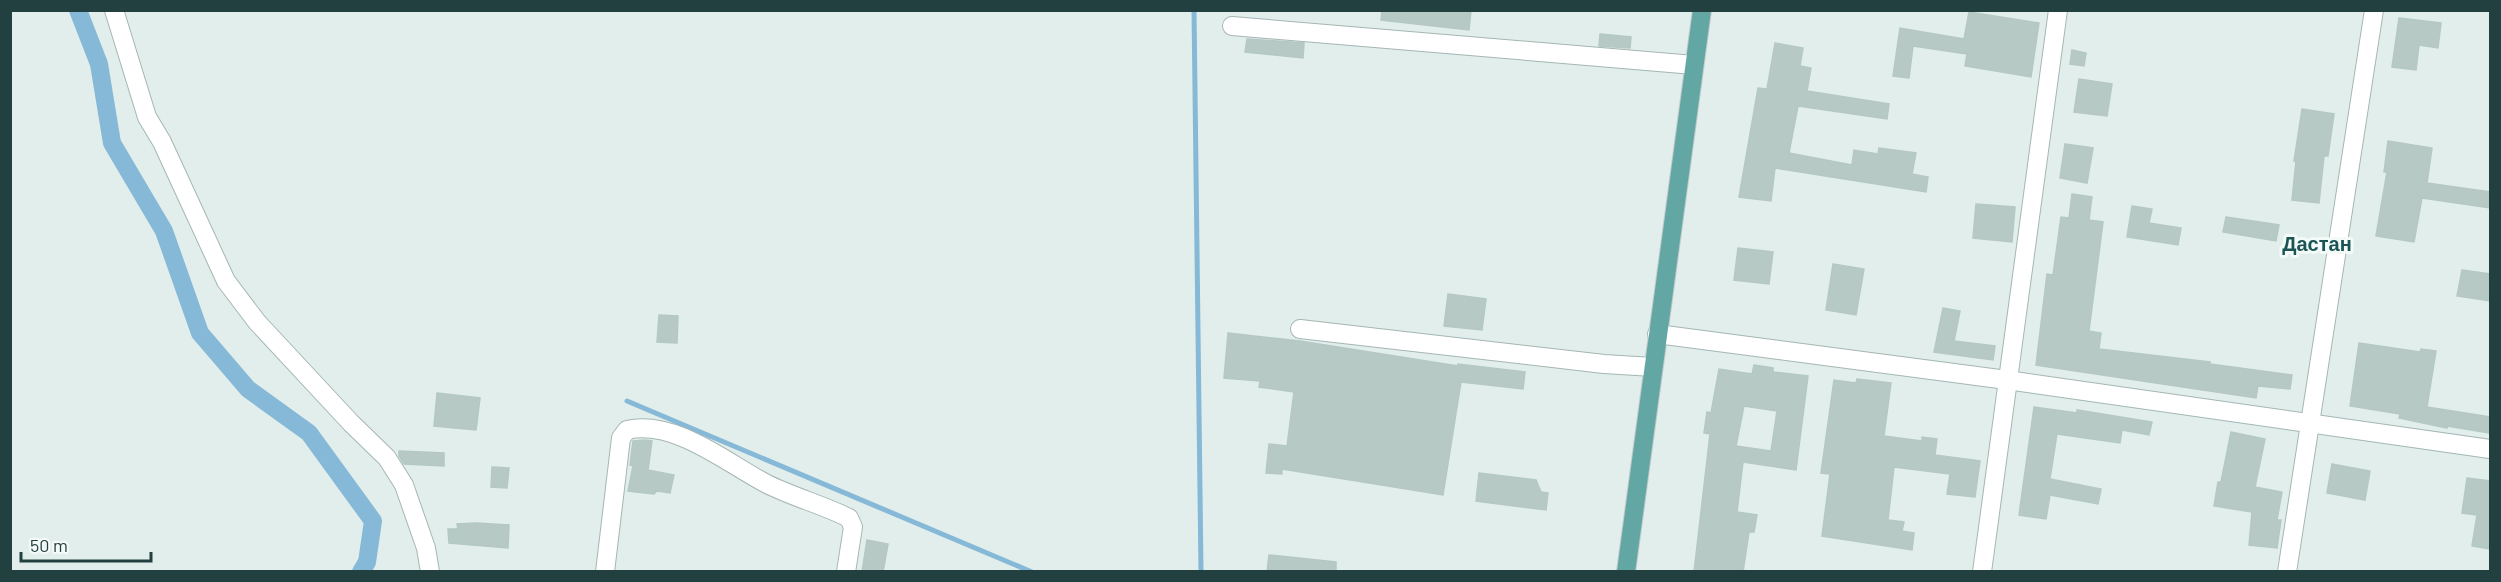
<svg xmlns="http://www.w3.org/2000/svg" width="2501" height="582" font-family="Barlow,sans-serif">
  <style>
    .lines { fill: none; stroke-linecap: round; stroke-linejoin: round }
    .stream { stroke: #86b8d7; stroke-width: 5 }
    .canal { stroke: #86b8d7; stroke-width: 18 }
    .building { fill: #b7c9c5; stroke: #b4c8c4; stroke-width: 1.5; fill-rule: evenodd }
    .minor-casing { stroke: #a4b6b4; stroke-width: 20 }
    .major-casing { stroke: #c1cac9; stroke-width: 20 }
    .minor { stroke: #fff; stroke-width: 18 }
    .major { stroke: #63a7a5; stroke-width: 18 }
    .labels { text-anchor: middle; stroke-width: 6; stroke-linejoin: round; paint-order: stroke }
    .quarter-label { font-size: 20px; font-weight: bold; fill: #1b5454; stroke: #f3faf8 }
  </style>
  <rect width="100%" height="100%" fill="#e2eeeb"/>
  <g class="lines">
    <g class="stream">
      <path d="M1194,10l7,562"/>
      <path d="M627,401l405,171"/>
    </g>
    <path class="canal" d="M78,10l21,54 13,79 52,88 36,102 48,56 61,44 64,88 -6,41 -6,10"/>
  </g>
  <g class="building">
    <path d="M1382,10h89l-2,20 -88,-10z"/>
    <path d="M1969,12l70,11 -8,54 -66,-11 2,-12 -54,-8 -4,32 -16,-2 7,-48 64,11z"/>
    <path d="M2399,18l42,5 -3,25 -19,-3 -3,25 -24,-3z"/>
    <path d="M1600,34l31,3 -1,11 -31,-2z"/>
    <path d="M1247,39l57,4 -1,15 -58,-6z"/>
    <path d="M1775,43l28,5 -3,18 11,2 -4,23 82,13 -2,15 -89,-13 -9,47 63,12 2,-15 24,4 1,-6 37,5 -4,21 16,3 -2,15 -151,-24 -4,33 -32,-4 19,-109 9,1z"/>
    <path d="M2072,50l14,3 -2,13 -14,-2z"/>
    <path d="M2079,79l33,5 -5,32 -33,-4z"/>
    <path d="M2302,109l32,5 -6,42h-4l-5,47 -27,-3 4,-39h-2z"/>
    <path d="M2388,141l44,7 -5,35 63,9v16l-68,-10 -8,44 -38,-6 11,-64h-3z"/>
    <path d="M2065,144l28,4 -6,35 -27,-5z"/>
    <path d="M2072,194l20,3 -3,23 14,2 -14,109 12,2 -2,16 111,13v2l82,11 -2,14 -32,-3 -2,12 -220,-33 11,-91 6,1 8,-58 8,1z"/>
    <path d="M1976,204l39,3 -3,35 -39,-4z"/>
    <path d="M2132,206l20,3 -3,14 32,5 -3,17 -51,-8z"/>
    <path d="M2226,217l53,8 -3,16 -53,-9z"/>
    <path d="M1738,248l35,4 -4,32 -35,-4z"/>
    <path d="M1833,264l31,5 -8,46 -30,-5z"/>
    <path d="M2462,270l28,4v27l-33,-5z"/>
    <path d="M1448,294l38,5 -4,31 -38,-4z"/>
    <path d="M1943,308l17,3 -6,30 41,5 -2,14 -59,-8z"/>
    <path d="M659,315l19,1 -1,27 -20,-1z"/>
    <path d="M1228,333l72,8 158,25v-2l67,8 -2,17 -62,-7 -18,113 -161,-26v5l-16,-1 3,-29 18,2 7,-54 -35,-5 1,-6 -36,-3z"/>
    <path d="M2359,343l61,9 1,-3 15,2 -9,56 63,10v16l-43,-7v2l-48,-10 1,-4 -50,-8z"/>
    <path d="M1754,365l19,3v4l35,4 -12,94 -53,-8 -6,50 20,3 -3,17h-5l-6,40h-49l16,-138 -6,-1 3,-21 4,1 8,-44 33,5zM1744,406l33,5 -6,40 -35,-5z"/>
    <path d="M1857,379l34,4 -7,53 38,5v-4l15,2 -2,16 45,6 -5,36 -28,-3 3,-20 -56,-7 -6,53 16,2 -2,9 12,2 -2,17 -90,-14 8,-62 -9,-1 13,-93 22,3z"/>
    <path d="M437,393l43,5 -4,32 -42,-4z"/>
    <path d="M2034,407l43,6v-3l75,12 -3,13 -27,-5 -2,13 -63,-9 -7,45 51,10 -3,15 -48,-9 -4,24 -27,-4z"/>
    <path d="M2231,432l34,7 -10,48 27,5 -5,28h4l-4,28 -28,-3 3,-33 -38,-6 4,-24h3z"/>
    <path d="M645,440l7,1 -4,29 26,5 -4,18 -13,-2 -3,3 -26,-3 5,-25 -3,-1 3,-24z"/>
    <path d="M399,451l45,2v13l-40,-2 -5,-8z"/>
    <path d="M2332,464l38,7 -5,29 -38,-7z"/>
    <path d="M492,467l17,1 -2,20 -16,-1z"/>
    <path d="M1479,473l57,7 5,12 7,1 -2,17 -70,-9z"/>
    <path d="M2467,478l23,3v68l-18,-3 5,-31 -15,-2z"/>
    <path d="M476,523l33,2 -1,23 -59,-5 -1,-14h10l-1,-5z"/>
    <path d="M867,540l21,4 -5,28h-21z"/>
    <path d="M1269,555l67,7v10h-69z"/>
  </g>
  <g class="lines">
    <defs>
      <g id="minor">
        <path d="M114,10l33,107 15,25 64,139 31,41 94,101 36,35 17,27 22,63 4,24"/>
        <path d="M1232,26l462,39"/>
        <path d="M1300,329l304,35 49,3"/>
        <path d="M1657,334l350,46 483,69"/>
        <path d="M605,572l16,-134 6,-8c48,-11 101,34 140,54 26,13 56,21 82,34l4,9 -7,45"/>
        <path d="M1982,572l76,-562"/>
        <path d="M2287,572l87,-562"/>
      </g>
      <path id="major" d="M1626,572l76,-562"/>
    </defs>
    <use href="#minor" class="minor-casing"/>
    <use href="#major" class="major-casing"/>
    <use href="#minor" class="minor"/>
    <use href="#major" class="major"/>
  </g>
  <g class="labels">
    <g class="quarter-label">
      <text x="2317" y="251">Дастан</text>
    </g>
  </g>
  <rect width="2501" height="582" fill="none" stroke="#21403f" stroke-width="24"/>
  <path d="M21 552v9h130v-9" fill="none" stroke="#21403f" stroke-width="3"/>
  <text x="30" y="552" font-size="18" fill="#21403f" stroke="#f3faf8" stroke-width="4.5" paint-order="stroke">50 m</text>
</svg>
